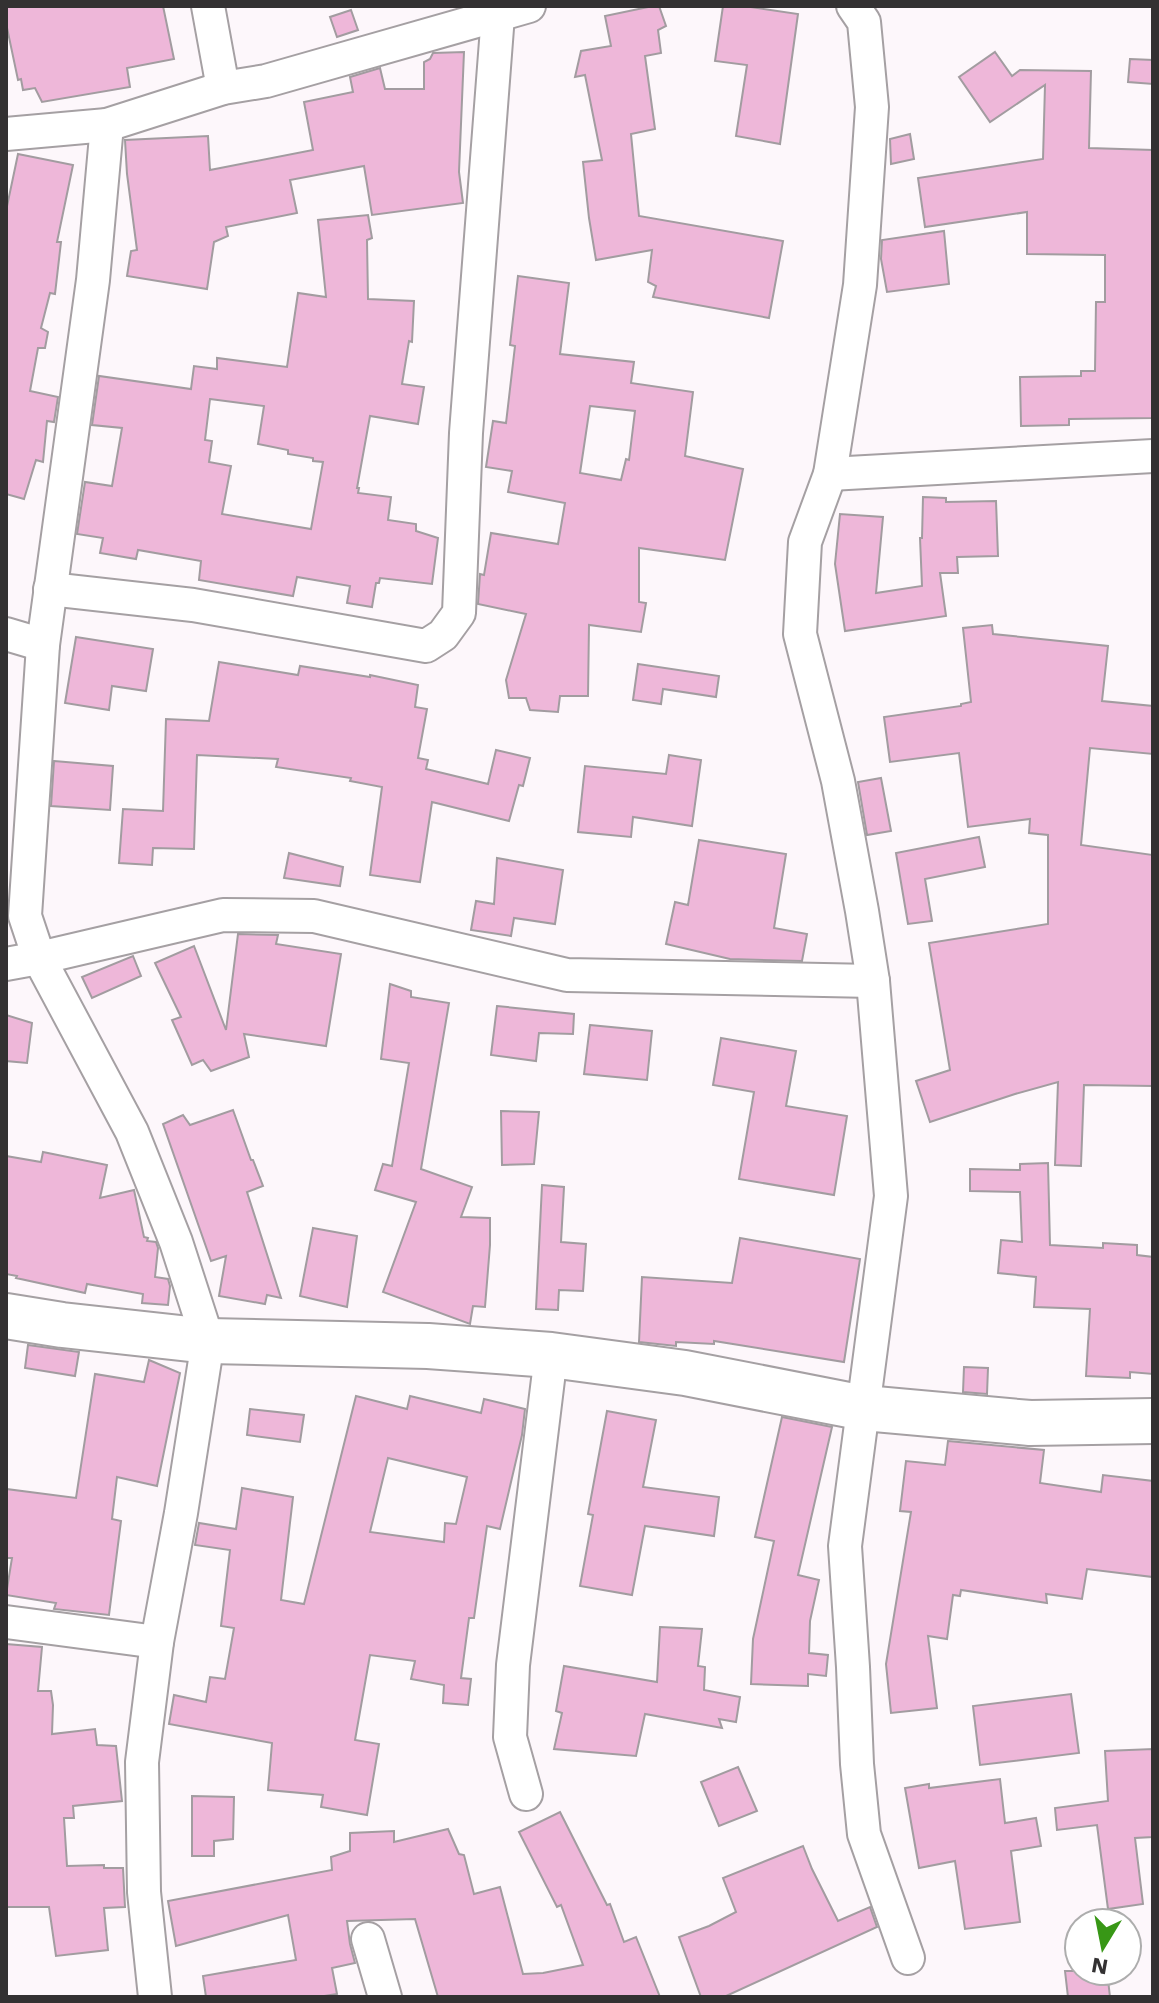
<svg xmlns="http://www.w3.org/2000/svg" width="1159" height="2003" font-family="'Work Sans',sans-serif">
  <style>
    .building { fill: #eeb7d9; stroke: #a29ca0; stroke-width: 2; fill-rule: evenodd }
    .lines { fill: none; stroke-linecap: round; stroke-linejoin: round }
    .street-casing { stroke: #a5a0a3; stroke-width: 36 }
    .secondary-casing { stroke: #a5a0a3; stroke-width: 48 }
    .street { stroke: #fff; stroke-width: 32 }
    .secondary { stroke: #fff; stroke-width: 44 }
  </style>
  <rect width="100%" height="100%" fill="#fdf7fb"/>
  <g class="building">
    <path d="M6,6h157l11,53 -47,9 3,19 -88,15 -7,-14 -12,2 -2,-11 -3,1 -12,-57z"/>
    <path d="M653,6h6l7,20 -8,4 3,23 -16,3 10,73 -24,5 8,82 144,25 -14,77 -116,-21 3,-11 -8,-4 4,-32 -56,10 -7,-42 -6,-56 19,-2 -17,-85 -10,2 6,-26 30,-5 -6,-30z"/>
    <path d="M723,6h21l54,8 -18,130 -44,-8 11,-71 -32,-4z"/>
    <path d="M351,10l7,20 -21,7 -7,-20z"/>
    <path d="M464,52l-5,120 4,31 -91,12 -8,-49 -74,14 7,33 -71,14 2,9 -14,6 -7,47 -80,-13 4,-25 6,-1 -10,-76 -2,-34 83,-4 2,34 103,-20 -9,-48 49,-10 -3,-15 30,-9 5,21h39v-27l6,-3 3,-6z"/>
    <path d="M995,52l17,24 8,-6 71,1 -2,77 64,2v268l-84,1v6l-48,1 -1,-49 61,-1v-5h14l1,-69h9v-47l-78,-1v-42l-102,15 -7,-49 125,-19 2,-74 -55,37 -31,-45z"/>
    <path d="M1130,59l23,1v24l-25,-2z"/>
    <path d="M910,134l4,25 -23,5 -1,-25z"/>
    <path d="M18,154l55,11 -16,77h4l-6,52 -5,-1 -9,35 7,4 -3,16h-7l-8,43 28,6 -4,25 -7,-1 -4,41 -7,-2 -12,39 -18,-5v-283z"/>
    <path d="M368,215l4,23 -5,2 1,59 46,2 -2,41 -3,-1 -7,43 22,3 -6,37 -48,-8 -13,72h2l-1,5 33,4 -3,23 28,4v7l22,7 -6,46 -52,-6 -1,5h-3l-4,24 -25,-4 3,-17 -53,-9 -4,19 -94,-16 2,-19 -63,-11 -2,9 -36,-6 3,-15 -26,-4 8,-52 27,4 10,-58 -30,-3 7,-49 92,13 3,-23 23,3v-11l70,9 11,-74 28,4 -8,-77zM210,399l54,7 -6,38 30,6v4l25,4v3l10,1 -12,67 -89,-15 9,-48 -22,-4 3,-21 -7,-1z"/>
    <path d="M944,231l5,53 -62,8 -6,-33 1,-19z"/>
    <path d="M518,276l51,7 -9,71 74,8 -3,21 62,9 -8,64 58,13 -18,91 -86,-12v54l7,1 -5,29 -52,-7 -1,71h-28l-2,16 -28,-2 -4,-12h-17l-3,-18 20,-66 -48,-10 2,-30 4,1 7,-42 67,11 7,-41 -57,-11 4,-21 -26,-4 7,-46 13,2 9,-77 -5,-1zM590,406l45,5 -6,49 -3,-1 -5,21 -41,-7z"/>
    <path d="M923,497l23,1v4l50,-1 2,55 -41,1 1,16h-18l6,43 -101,15 -10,-67 5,-50 43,3 -7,76 46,-7 -2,-48h2z"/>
    <path d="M992,625l1,9 115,12 -6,55 51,5v48l-63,-6 -9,97 72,10v231l-69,-1 -3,81 -26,-1 3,-83 -43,12 -85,28 -14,-41 34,-11 -21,-127 119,-19v-89l-19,-2 1,-14 -62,8 -9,-74 -69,9 -6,-45 77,-11v-2l10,-2 -8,-74z"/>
    <path d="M76,637l77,12 -7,42 -34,-5 -3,24 -44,-7z"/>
    <path d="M219,662l79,13 2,-9 70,11v-2l48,10 -3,22 12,2 -9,49 10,2 -2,9 62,15 8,-34 34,8 -7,28 -4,-1 -10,36 -77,-19 -12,80 -50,-7 12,-88 -32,-6 1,-3 -75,-11 2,-8 -81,-4 -3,94 -41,-1 -1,17 -33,-2 4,-54 40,2 3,-92 43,2z"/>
    <path d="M638,664l81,12 -3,21 -53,-8 -2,15 -28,-4z"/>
    <path d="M669,755l32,5 -9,66 -59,-9 -2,20 -53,-5 7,-66 81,8z"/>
    <path d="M54,761l59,5 -3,44 -59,-4z"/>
    <path d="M881,778l10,53 -24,4 -9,-53z"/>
    <path d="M979,837l6,30 -60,12 7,42 -24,3 -12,-71z"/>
    <path d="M699,840l87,14 -12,74 33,6 -5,27 -72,-2 -64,-15 9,-42 13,3z"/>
    <path d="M289,853l54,14 -3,19 -56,-8z"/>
    <path d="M497,858l66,12 -8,54 -41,-6 -3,18 -40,-6 5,-29 18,3z"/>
    <path d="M238,934l40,1 -2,9 65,10 -15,92 -82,-12 5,23 -38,14 -8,-11 -11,5 -20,-45 9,-3 -26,-54 39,-17 32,84z"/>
    <path d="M133,956l8,20 -49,22 -10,-21z"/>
    <path d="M390,984l21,7v6l38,6 -28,166 51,18 -11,30 29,1v27l-5,62 -12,-1 -3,18 -87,-32 33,-90 -41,-12 8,-26 9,2 17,-103 -28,-4z"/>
    <path d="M497,1006l77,8 -1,20 -34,-1 -3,28 -45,-6z"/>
    <path d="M6,1015l26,8 -5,40 -21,-2z"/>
    <path d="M590,1025l62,6 -5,49 -63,-6z"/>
    <path d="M721,1038l75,13 -10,55 61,10 -13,79 -95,-16 15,-87 -41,-7z"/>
    <path d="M233,1110l18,50h2l10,26 -16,6 34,106 -14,-3 -2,9 -46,-8 7,-40 -15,5 -48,-137 20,-9 7,10z"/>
    <path d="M501,1111l38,1 -5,52 -32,1z"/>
    <path d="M43,1152l64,13 -7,33 34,-8 10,47 4,1 -1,3 9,1 2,6 -3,29 13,2 2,7 -2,19 -26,-2 1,-9 -56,-10 -2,9 -69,-15 1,-2 -11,-2v-118l35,6z"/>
    <path d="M1048,1163l2,82 53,3v-5l34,2v10l16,2v117l-23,-2v6l-44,-2 4,-67 -56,-2 2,-30 -38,-4 3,-33 21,2 -2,-50 -50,-1v-22l50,1v-6z"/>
    <path d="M542,1185l22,2 -3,55 25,2 -3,47 -24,-1 -1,20 -22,-1z"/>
    <path d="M313,1228l44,8 -10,71 -47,-11z"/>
    <path d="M740,1238l120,21 -16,103 -130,-21v3l-38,-2v4l-37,-4 3,-65 90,6z"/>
    <path d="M28,1345l51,7 -4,24 -50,-8z"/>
    <path d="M149,1360l31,13 -23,113 -40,-9 -5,42 9,2 -12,94 -55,-6 2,-6 -50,-8 6,-37h-6v-69l70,9 19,-124 49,8z"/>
    <path d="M964,1367l24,1 -1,26 -24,-2z"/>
    <path d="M356,1396l51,13 3,-13 71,17 3,-14 41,10 -3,26 -22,94 -13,-3 -13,92h-5l-8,60 10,1 -3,26 -25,-2 1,-18 -33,-6 4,-18 -45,-6 -15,85 24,4 -12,71 -46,-8 2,-12 -55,-5 4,-47 -103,-19 5,-29 32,7 4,-25 15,2 9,-51 -13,-2 9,-76 -35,-5 4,-22 37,6 6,-41 51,9 -12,103 23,4zM388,1458l79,19 -11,47 -11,-1 -1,19 -74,-10z"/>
    <path d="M250,1409l54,6 -4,27 -53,-7z"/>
    <path d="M607,1411l49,9 -13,67 76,10 -5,39 -69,-10 -13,69 -52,-9 13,-71 -5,-1z"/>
    <path d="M782,1417l50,10 -34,148 21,5 -9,41 -1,32 19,2 -2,21 -18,-2v12l-57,-2 2,-45 21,-98 -19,-4z"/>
    <path d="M948,1441l96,9 -4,33 61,9 2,-17 50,6v96l-66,-8 -5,30 -36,-5 1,9 -86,-13 -1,6 -7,-1 -6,44 -19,-3 9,72 -46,5 -5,-49 25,-152 -11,-1 6,-50 39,4z"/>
    <path d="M660,1627l42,2 -4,37 7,1 -1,23 36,7 -4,25 -17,-3 3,9 -77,-14 -9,42 -82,-7 8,-36 -6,-2 8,-45 93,16z"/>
    <path d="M6,1644l36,3 -4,44h13l2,14 -1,29 43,-5 2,16 19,1 6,55 -49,5 1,12h-10l3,48 37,-1v3h19l2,39 -21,1 4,42 -52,6 -7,-49h-43z"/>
    <path d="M1071,1694l8,59 -99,12 -7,-59z"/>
    <path d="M1153,1749v88l-18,1 8,66 -35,5 -11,-84 -40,5 -2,-22 53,-7 -3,-50z"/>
    <path d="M738,1767l19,44 -38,15 -18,-44z"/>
    <path d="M1000,1779l5,44 31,-5 5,28 -30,5 9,71 -55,7 -10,-68 -36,7 -14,-80 24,-4v4z"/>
    <path d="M192,1796l42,1 -1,42 -19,2v15h-22z"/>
    <path d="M560,1812l47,93 3,-1 14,38 12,-5 24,60h-222l-23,-78 -68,2 3,23 5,19 -23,5 5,26 -19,3h-112l-3,-21 93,-16 -8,-45 -112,31 -8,-45 164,-31 -1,-13 19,-6v-18l44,-2v11l54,-13 11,25 5,1 10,39 26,-7 23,87 20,-1 40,-8 -22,-60 -4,2 -38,-75z"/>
    <path d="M803,1846l9,23 26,52 32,-14 7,20 -153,70h-23l-22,-60 30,-11 27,-14 -13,-34z"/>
    <path d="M1065,1971h42l3,26h-42z"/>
  </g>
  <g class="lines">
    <defs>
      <g id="street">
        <path d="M208,6l15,82"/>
        <path d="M853,6l11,16 8,85 -12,178 -30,189 -25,68 -5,92 38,147 24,130 11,70 18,215 -46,350 8,121 4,97 7,70 44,124"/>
        <path d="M107,125l-14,155 -50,365 -18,271 14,42 93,174 44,110 32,99 -27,172 -24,129 -15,120 2,130 11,105"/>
        <path d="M6,134l101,-9 116,-37 43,-7 263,-75"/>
        <path d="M830,474l323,-18"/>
        <path d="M50,589l143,16 233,41 17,-11 16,-22 7,-180 32,-418"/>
        <path d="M6,634l37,11"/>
        <path d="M6,964l33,-6 184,-43 91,1 253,59 306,6"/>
        <path d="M6,1622l151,20"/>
        <path d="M526,1794l-16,-57 3,-72 38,-310"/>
        <path d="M368,1939l17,58"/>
      </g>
      <path id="secondary" d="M6,1316l56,9 146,16 220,5 123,9 134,18 179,35 166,15 123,-2"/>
    </defs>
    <use href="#street" class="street-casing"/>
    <use href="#secondary" class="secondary-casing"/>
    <use href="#street" class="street"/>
    <use href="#secondary" class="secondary"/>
  </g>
  <rect width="1159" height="2003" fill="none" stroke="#333132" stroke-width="16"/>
  <g transform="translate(1103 1947) rotate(190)"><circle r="38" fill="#ffffff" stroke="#adadad" stroke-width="2"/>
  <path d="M0-6L14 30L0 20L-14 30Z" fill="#389716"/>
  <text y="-12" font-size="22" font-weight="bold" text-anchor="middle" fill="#333132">N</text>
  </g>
</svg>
